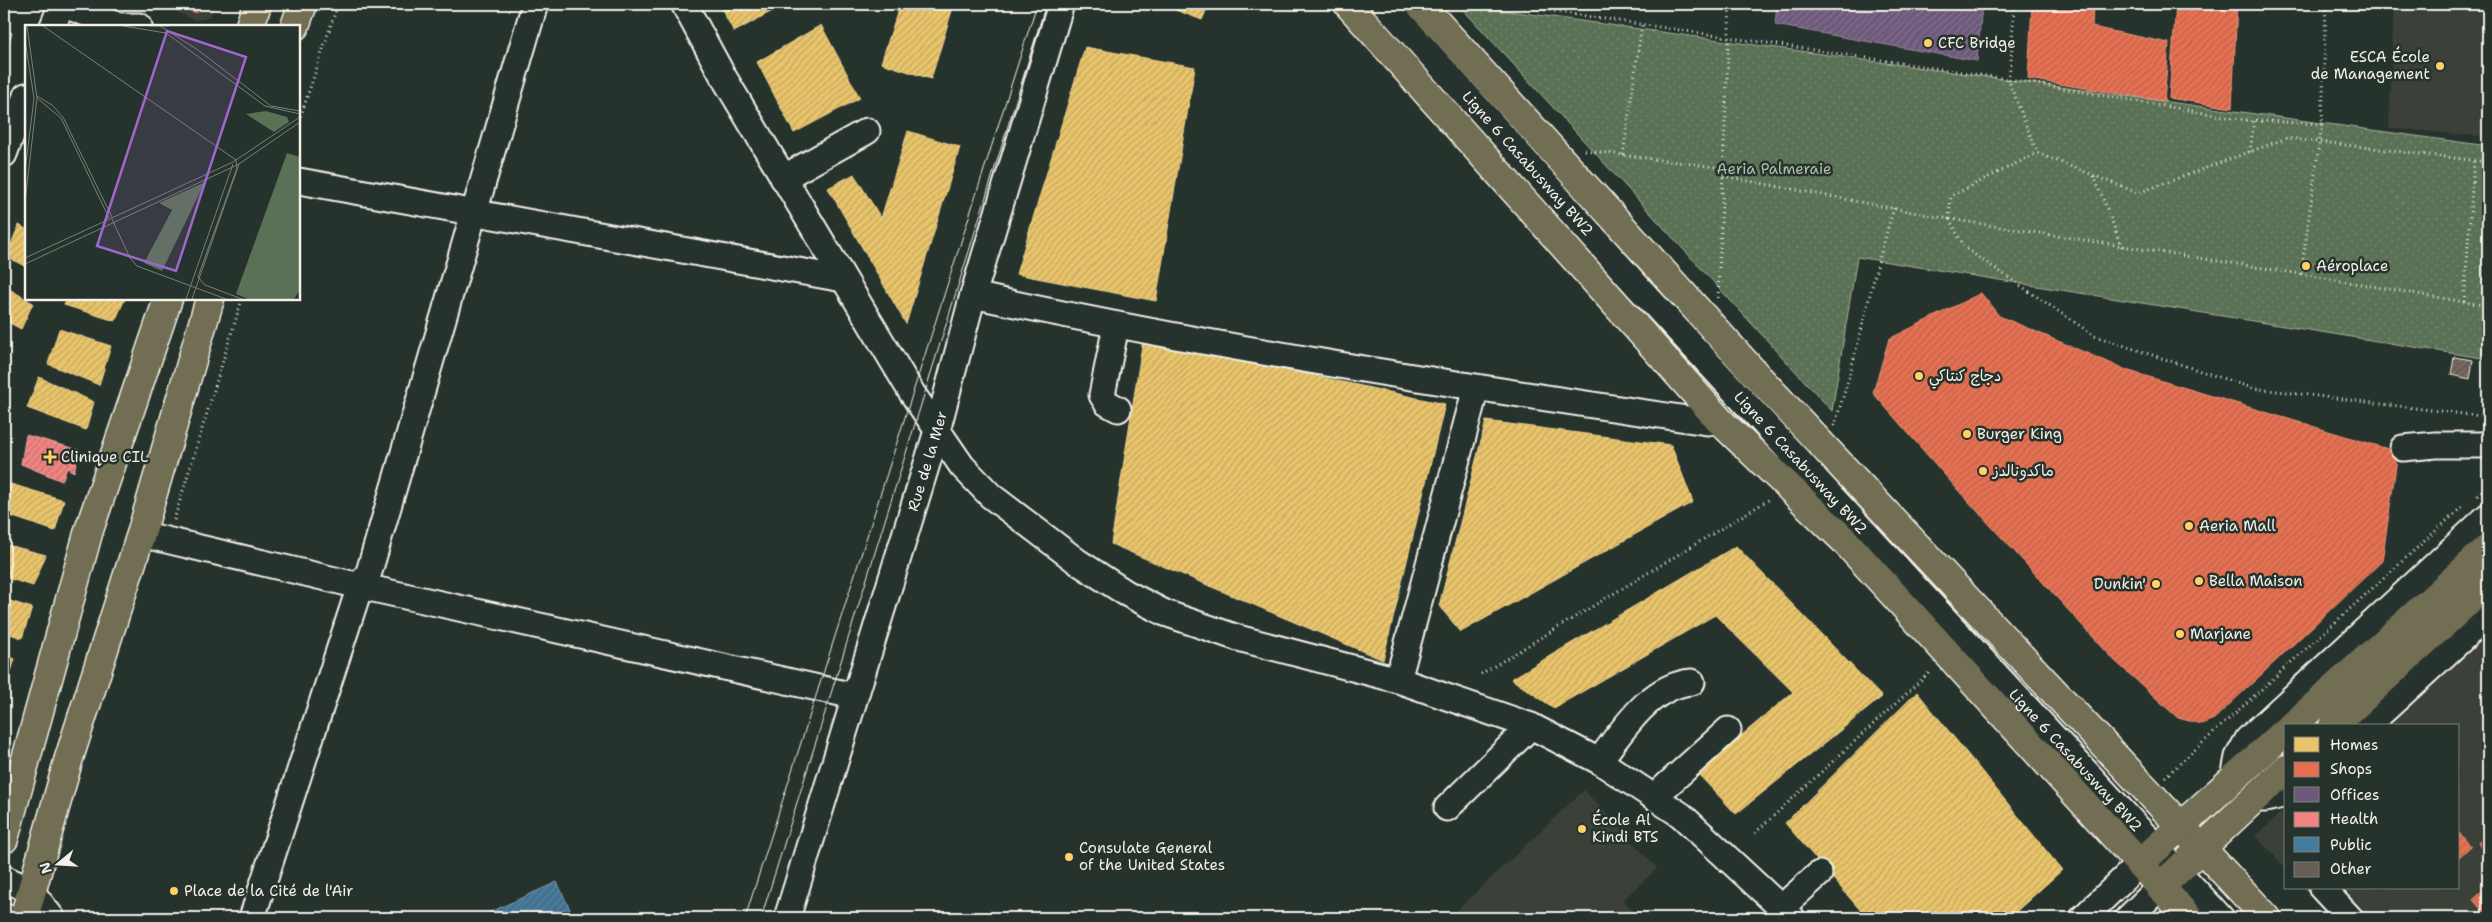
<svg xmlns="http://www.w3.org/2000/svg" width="2492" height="922" font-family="'Shantell Sans','Playpen Sans Arabic',sans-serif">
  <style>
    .built { fill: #3a4039 }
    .park { fill: url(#park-dots); stroke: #a7b19e }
    .homes { fill: url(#homes-hatch); stroke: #ecd290 }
    .shops { fill: url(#shops-hatch); stroke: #eb967e }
    .offices { fill: url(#offices-hatch); stroke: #96879b }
    .health { fill: url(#health-hatch); stroke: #f3a5a1 }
    .public { fill: url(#public-hatch); stroke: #7a9eb4 }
    .building { fill: url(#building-hatch); stroke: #f4f1e8 }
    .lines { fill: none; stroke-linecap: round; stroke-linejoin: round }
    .minor-casing { stroke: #f4f1e8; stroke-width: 29 }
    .major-casing { stroke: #f4f1e8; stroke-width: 31 }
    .path { stroke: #f4f1e8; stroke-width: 3; stroke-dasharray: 1 4; stroke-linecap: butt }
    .minor { stroke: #26332d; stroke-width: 25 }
    .major { stroke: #726e52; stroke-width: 28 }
    .tram { stroke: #f4f1e8; stroke-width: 1 }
    .poi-dot { fill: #ffd166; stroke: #26332d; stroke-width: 2 }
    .labels { text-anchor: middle; stroke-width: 5; stroke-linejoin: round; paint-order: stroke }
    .poi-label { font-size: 15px; fill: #f4f1e8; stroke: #26332d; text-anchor: start }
    .street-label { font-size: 15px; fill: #f4f1e8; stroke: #26332d }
    .park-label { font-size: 15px; fill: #b6bead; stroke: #26332d }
    .inset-road { fill: none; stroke: #787f78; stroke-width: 1 }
    .view { fill: #9f67cb; fill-opacity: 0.15; stroke: #9f67cb; stroke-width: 2.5 }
    .inset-edge { fill: none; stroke: #f4f1e8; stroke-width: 2.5 }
  </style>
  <defs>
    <pattern id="park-dots" width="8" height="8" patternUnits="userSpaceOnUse" patternTransform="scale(1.25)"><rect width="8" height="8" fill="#5a7155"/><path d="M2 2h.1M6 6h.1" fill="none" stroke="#72866d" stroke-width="1.8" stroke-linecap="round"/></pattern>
    <pattern id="homes-hatch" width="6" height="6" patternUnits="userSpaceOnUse" patternTransform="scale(1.25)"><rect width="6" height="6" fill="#e9c46a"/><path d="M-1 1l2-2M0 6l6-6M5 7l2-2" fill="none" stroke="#c1a561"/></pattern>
    <pattern id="shops-hatch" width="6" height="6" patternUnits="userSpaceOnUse" patternTransform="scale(1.25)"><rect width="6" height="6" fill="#e76f51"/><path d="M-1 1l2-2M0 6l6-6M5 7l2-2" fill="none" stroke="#b8634e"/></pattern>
    <pattern id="offices-hatch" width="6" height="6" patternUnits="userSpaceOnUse" patternTransform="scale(1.25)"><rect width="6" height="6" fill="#6d597a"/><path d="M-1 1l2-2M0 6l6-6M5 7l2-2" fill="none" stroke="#82718d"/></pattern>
    <pattern id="health-hatch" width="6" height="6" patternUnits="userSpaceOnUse" patternTransform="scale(1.25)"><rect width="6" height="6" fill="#f28482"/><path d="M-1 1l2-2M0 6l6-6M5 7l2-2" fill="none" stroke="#bf7270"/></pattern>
    <pattern id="public-hatch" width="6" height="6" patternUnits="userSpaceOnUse" patternTransform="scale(1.25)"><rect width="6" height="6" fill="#457b9d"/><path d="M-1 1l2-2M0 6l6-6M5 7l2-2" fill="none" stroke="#476476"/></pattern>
    <pattern id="building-hatch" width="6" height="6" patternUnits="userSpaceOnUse" patternTransform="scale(1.25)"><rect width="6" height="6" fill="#695e55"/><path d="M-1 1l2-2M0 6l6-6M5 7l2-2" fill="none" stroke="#7f766d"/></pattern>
  </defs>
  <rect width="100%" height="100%" fill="#26332d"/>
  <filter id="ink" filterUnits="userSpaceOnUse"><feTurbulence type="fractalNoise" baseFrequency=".02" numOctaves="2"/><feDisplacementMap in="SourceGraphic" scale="10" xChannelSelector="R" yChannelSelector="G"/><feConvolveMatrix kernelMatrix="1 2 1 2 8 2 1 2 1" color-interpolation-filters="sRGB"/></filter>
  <g filter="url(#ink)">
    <g class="built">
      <path d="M159,4h58l-7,12 -6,3 -10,1z"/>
      <path d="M2394,4h94v133l-99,-9z"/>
      <path d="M2488,618v300h-156l-28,-30h154v-162h-84z"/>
      <path d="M1584,790l73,78 -34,32 17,18h-191z"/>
      <path d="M2286,808v60l-30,-32z"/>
    </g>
    <path class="park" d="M1458,4l1030,142v213l-631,-102 -25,154z"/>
    <g class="homes">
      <path d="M719,4h66l-51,28z"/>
      <path d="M900,4h54l-23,75 -50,-16z"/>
      <path d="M1160,4h49l-7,16z"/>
      <path d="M821,25l39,73 -66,35 -37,-71z"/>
      <path d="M4,28l8,5 -8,24z"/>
      <path d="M1085,47l110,20 -39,234 -140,-27z"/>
      <path d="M908,131l52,16 -54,177 -78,-136 26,-14 27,44z"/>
      <path d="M19,225l7,4v38l-20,-11z"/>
      <path d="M4,286l29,17 -12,26 -17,-9z"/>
      <path d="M67,299h58l-10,22 -51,-16z"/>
      <path d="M59,329l52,17 -12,39 -51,-21z"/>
      <path d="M1143,339l302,65 -62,256 -272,-116z"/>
      <path d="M39,377l55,25 -8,28 -59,-22z"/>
      <path d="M1486,421l185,24 22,57 -232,130 -22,-26z"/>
      <path d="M4,482l60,18 -9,31 -51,-17z"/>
      <path d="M4,544l42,11 -13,31 -29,-9z"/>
      <path d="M1736,546l146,151 -146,117 -39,-41 96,-81 -78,-77 -161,93 -43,-29z"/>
      <path d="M4,599l28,9 -10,30 -18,-6z"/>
      <path d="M4,655l11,4 -11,34z"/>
      <path d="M1917,692l145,178 -53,48h-142l-82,-95z"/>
    </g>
    <g class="shops">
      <path d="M175,4h25l-4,9z"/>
      <path d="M2032,4h61l-1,23 77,16 -5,58 -136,-22z"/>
      <path d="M2176,4h61l-5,104 -63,-10z"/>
      <path d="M1981,293l18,23 130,55 269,81 -16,109 -168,158 -13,5 -23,-6 -63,-57 -157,-171 -85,-97 16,-54z"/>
      <path d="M2458,832l13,14 -13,12z"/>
      <path d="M2488,834v21l-10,-12z"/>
      <path d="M2488,886v31l-15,-17z"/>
    </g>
    <path class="offices" d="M1777,4h205l-5,57 -202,-36z"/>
    <path class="health" d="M26,435l53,15 -5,22 -7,-4 -5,13 -41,-17z"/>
    <path class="public" d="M557,882l17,36h-97z"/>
    <path class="building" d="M2454,357l19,3 -3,19 -19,-4z"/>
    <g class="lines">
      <defs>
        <g id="minor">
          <path d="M62,4l57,22h20"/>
          <path d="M684,4l39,72 189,317 50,73 29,30 87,66 48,31 39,20 73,25 160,42 43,15 90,31 68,35 82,54 111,103"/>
          <path id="s1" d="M1385,4l254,284 582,630"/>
          <path d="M53,26l9,-22"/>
          <path d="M4,154l22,-58"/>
          <path d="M783,178l84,-47"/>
          <path d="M299,181l544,98"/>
          <path d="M973,295c242,53 488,91 734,127l13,-1"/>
          <path d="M1116,326l-14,69 5,8 11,6"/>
          <path d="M2403,448l33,-3h52"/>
          <path d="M141,534l219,52 494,110"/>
          <path d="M1398,680l78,-292"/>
          <path d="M2367,726l121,-111"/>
          <path d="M1599,761c24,-31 51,-76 93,-79"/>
          <path d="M2234,778l4,-21 10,-18 240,-223"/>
          <path d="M1655,796l73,-66"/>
          <path d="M2253,799h13l20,-5"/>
          <path d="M1447,808l84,-82"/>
          <path d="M4,878l27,13 21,27"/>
          <path d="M2322,888l28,30"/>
          <path d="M1782,907l37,-33"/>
          <path d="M4,916l6,2"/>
          <path d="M252,918l108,-332 9,-14 166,-568"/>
          <path id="s2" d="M787,918l150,-487 36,-136 88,-291"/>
          <path d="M2083,918l56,-54"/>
          <path d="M2128,918l32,-31"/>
        </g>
        <g id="major">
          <path d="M1348,4l372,417 123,118 346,379"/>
          <path d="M1420,4l337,372 510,542"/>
          <path d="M250,26l7,-22"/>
          <path d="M295,26l8,-22"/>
          <path d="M2292,726l196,-178"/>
          <path d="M2333,726l155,-143"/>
          <path d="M4,839l85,-309 79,-231"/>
          <path d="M2139,864l147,-133"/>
          <path d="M2160,887l126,-118"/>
          <path d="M24,918l45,-160 72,-224 69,-235"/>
        </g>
      </defs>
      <use href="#minor" class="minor-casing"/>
      <use href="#major" class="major-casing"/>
      <g class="path">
        <path d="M1505,4l503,75 237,41 77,4 4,-120"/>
        <path d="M2014,4l-3,59 -3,16 29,74"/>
        <path d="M299,121l39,-117"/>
        <path d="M1585,150l138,18"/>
        <path d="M2250,152l4,-32"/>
        <path d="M1623,155l19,-131"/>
        <path d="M1723,176l226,43 2,-23 86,-43 101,40 149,-55 201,24"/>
        <path d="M2094,176l28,71"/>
        <path d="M1949,219l16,29 130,88 157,52 236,29"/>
        <path d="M1950,219l351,55 187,32"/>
        <path d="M2301,274l21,-150"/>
        <path d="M1718,298l12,-294"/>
        <path d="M2464,302l10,-142"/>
        <path d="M1834,426c24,-72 37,-146 60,-218"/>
        <path d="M2477,495l11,-9"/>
        <path d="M174,520l68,-221"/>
        <path d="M1481,674l289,-175"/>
        <path d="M2165,777l297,-270"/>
        <path d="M1755,833l176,-162"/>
      </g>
      <use href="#minor" class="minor"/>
      <use href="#major" class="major"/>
      <g class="tram">
        <path d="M745,918l292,-914"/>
        <path d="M761,918l285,-914"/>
      </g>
    </g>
  </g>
  <g class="poi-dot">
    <circle cx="1928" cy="43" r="5"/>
    <circle cx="2440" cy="66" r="5"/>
    <circle cx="2306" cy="266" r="5"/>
    <circle cx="1919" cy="376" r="5"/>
    <circle cx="1967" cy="434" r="5"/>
    <path d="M47.5 449.5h5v5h5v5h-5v5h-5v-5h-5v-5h5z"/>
    <circle cx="1983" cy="471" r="5"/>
    <circle cx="2189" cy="526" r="5"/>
    <circle cx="2199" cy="581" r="5"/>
    <circle cx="2156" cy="584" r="5"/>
    <circle cx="2180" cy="634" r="5"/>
    <circle cx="1582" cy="829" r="5"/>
    <circle cx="1069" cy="857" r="5"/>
    <circle cx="174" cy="891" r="5"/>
  </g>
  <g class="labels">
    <g class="poi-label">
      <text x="1938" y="48">CFC Bridge</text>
      <text x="2430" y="62" text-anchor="end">ESCA École<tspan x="2430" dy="17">de Management</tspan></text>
      <text x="2316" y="271">Aéroplace</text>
      <text x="1929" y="381">دجاج كنتاكي</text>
      <text x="1977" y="439">Burger King</text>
      <text x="61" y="462">Clinique CIL</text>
      <text x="1993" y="476">ماكدونالدز</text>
      <text x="2199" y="531">Aeria Mall</text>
      <text x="2209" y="586">Bella Maison</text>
      <text x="2146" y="589" text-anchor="end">Dunkin'</text>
      <text x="2190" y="639">Marjane</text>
      <text x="1592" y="825">École Al<tspan x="1592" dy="17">Kindi BTS</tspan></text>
      <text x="1079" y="853">Consulate General<tspan x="1079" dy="17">of the United States</tspan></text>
      <text x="184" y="896">Place de la Cité de l'Air</text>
    </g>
    <g class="street-label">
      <text dy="5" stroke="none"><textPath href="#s1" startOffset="214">Ligne 6 Casabusway BW2</textPath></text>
      <text dy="5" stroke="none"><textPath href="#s2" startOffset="478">Rue de la Mer</textPath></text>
      <text dy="5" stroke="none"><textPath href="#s1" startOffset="619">Ligne 6 Casabusway BW2</textPath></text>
      <text dy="5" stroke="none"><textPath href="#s1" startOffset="1024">Ligne 6 Casabusway BW2</textPath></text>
    </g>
    <g class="park-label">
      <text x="1774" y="174">Aeria Palmeraie</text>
    </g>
  </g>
  <g transform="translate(25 25)">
    <rect width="275" height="275" fill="#26332d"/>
    <path d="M241,86l21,6 2,5 -15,10 -28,-18z" fill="#5a7155"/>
    <path d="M262,128l13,4v133l-6,9h-46l-12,-5zM180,157l-43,89 -18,-8 28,-53 -13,-7z" fill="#5a7155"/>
    <path d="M257,189l3,5 5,-2 -2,11 -2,5 -4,-1 1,7h-6l-2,4 -2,-8z" fill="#5a7155"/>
    <path class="inset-road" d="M18,1l193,134 1,8 -39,109 7,8 37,14M98,1l43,7 99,73 35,8M125,1h19M135,1l38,24 73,56 29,5M0,15l9,58 -9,74M12,71l15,9 11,12 49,100M12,73l24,20 48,100M0,177l12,-104 -10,-72M87,194l18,39 7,8 89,33M0,233l208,-96 67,-45M0,239l214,-100 61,-42M161,274l47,-135M167,274l47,-135"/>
    <path class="view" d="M142,6l79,26 -70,214 -79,-25z"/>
    <rect width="275" height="275" class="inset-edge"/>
  </g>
  <rect width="2492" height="922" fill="none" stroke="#26332d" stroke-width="20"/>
  <rect x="10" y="10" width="2472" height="902" fill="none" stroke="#f4f1e8" stroke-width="2" filter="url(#ink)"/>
  <rect x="2284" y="724" width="175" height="165" fill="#26332d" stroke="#787f78"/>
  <rect x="2294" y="737" width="25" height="15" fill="#e9c46a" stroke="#787f78"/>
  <text x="2330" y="750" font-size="15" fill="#f4f1e8">Homes</text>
  <rect x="2294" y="762" width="25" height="15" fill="#e76f51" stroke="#787f78"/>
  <text x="2330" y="774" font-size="15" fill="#f4f1e8">Shops</text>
  <rect x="2294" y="787" width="25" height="15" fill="#6d597a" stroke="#787f78"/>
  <text x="2330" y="800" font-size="15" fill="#f4f1e8">Offices</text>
  <rect x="2294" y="812" width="25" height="15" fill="#f28482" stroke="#787f78"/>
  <text x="2330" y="824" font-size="15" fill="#f4f1e8">Health</text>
  <rect x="2294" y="837" width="25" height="15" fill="#457b9d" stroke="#787f78"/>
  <text x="2330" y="850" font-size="15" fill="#f4f1e8">Public</text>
  <rect x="2294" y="862" width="25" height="15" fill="#695e55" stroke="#787f78"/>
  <text x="2330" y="874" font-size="15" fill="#f4f1e8">Other</text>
  <g transform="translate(58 864) rotate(252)" stroke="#26332d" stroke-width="4" paint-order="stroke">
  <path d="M0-4L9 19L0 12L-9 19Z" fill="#f4f1e8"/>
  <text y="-8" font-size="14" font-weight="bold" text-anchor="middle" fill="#f4f1e8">N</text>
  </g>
</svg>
